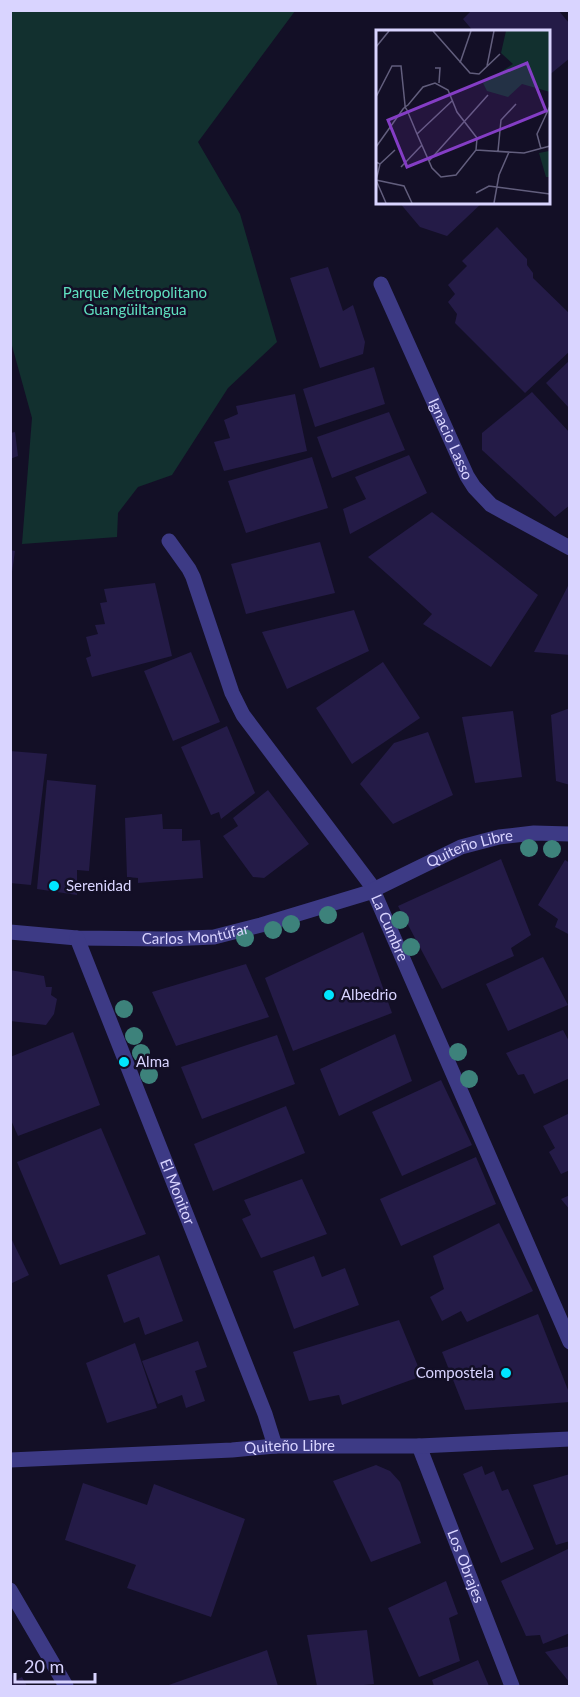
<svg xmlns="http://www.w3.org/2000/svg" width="580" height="1697" font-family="Lato,sans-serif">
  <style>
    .green { fill: #12302f }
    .building { fill: #241b47 }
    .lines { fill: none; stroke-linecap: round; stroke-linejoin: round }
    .minor { stroke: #3d3a85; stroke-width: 15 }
    .tree { fill: #3d827b }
    .poi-dot { fill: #00e5ff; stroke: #130f26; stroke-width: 2 }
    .labels { text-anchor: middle; stroke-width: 5; stroke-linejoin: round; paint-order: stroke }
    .park-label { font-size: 15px; fill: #5fe0c0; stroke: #130f26 }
    .street-label { font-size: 15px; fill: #d9d4ff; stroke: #130f26 }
    .poi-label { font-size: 15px; fill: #d9d4ff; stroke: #130f26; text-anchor: start }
    .inset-road { fill: none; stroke: #625e7d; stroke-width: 1.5 }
    .view { fill: #843dc5; fill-opacity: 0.15; stroke: #843dc5; stroke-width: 3 }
    .inset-edge { fill: none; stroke: #d9d4ff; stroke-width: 3 }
  </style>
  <rect width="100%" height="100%" fill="#130f26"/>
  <path class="green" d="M10,11h285l-97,131 42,72 37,128 -49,46 -56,87 -34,12 -20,26 -1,24 -95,7 10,-126 -21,-76z"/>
  <g class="building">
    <path d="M472,10h86l12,14v34l-22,18v-44h-74l-11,-13z"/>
    <path d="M399,202h84l-36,34 -27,-9z"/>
    <path d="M497,227l30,32v6l6,8v5l37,36v37l-45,42 -70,-70 2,-9 -9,-12 7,-8 -7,-9 19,-19 -5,-5z"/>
    <path d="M328,267l15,44 10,-6 12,37 -2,12 -43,14 -30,-90z"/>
    <path d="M570,360v49l-24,-26z"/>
    <path d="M374,367l11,37 -70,23 -12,-38z"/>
    <path d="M532,392l38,41v72l-15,12 -73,-67v-17z"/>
    <path d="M295,394l12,57 -83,20 -10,-29 16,-4 -6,-18 14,-6 -2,-8z"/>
    <path d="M389,412l16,38 -73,28 -15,-41z"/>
    <path d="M15,432l3,24 -8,3v-26z"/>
    <path d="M409,455l18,38 -77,41 -7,-25 23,-10 -11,-22z"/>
    <path d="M312,457l16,51 -82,25 -18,-52z"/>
    <path d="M432,512l106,83 -47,72 -68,-43 9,-10 -64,-57z"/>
    <path d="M320,542l15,51 -89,21 -15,-50z"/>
    <path d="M10,550l5,1 -3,21h-2z"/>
    <path d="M570,582v73l-36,-3z"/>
    <path d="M155,583l17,73 -80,21 -6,-19 5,-2 -5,-19 12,-3 -3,-9 10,-1 -5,-21 7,-1 -3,-13z"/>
    <path d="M354,610l15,41 -82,38 -25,-57z"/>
    <path d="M191,652l29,70 -47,19 -29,-70z"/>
    <path d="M383,662l37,56 -68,46 -36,-56z"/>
    <path d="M570,708v77l-14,-4 -5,-66z"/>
    <path d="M513,711l9,66 -47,6 -13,-66z"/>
    <path d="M227,726l28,67 -34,26 -2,-7 -8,3 -30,-68z"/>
    <path d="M428,732l25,63 -60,29 -33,-40 34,-41z"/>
    <path d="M10,751l37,3 -16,131 -21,-2z"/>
    <path d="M47,780l49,5 -7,86 -12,-1v25l-40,-6z"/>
    <path d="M268,790l41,54 -45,34 -11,-1 -30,-41 15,-10 -5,-8z"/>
    <path d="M162,814l1,15h19v12l18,-1 3,38 -65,5v-5l-11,-1 -2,-59z"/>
    <path d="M501,859l30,76 -20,13 3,8 -72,33 -44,-83z"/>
    <path d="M565,860l5,3v72l-15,-8 3,-8 -20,-14z"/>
    <path d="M363,932l29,81 -99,38 -28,-73z"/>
    <path d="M543,957l25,48 -60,26 -22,-47z"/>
    <path d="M246,964l23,53 -93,29 -24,-54z"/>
    <path d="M10,970l34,6 2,11h6l-1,8 6,4 -3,15 -8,11 -36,-4z"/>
    <path d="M563,1030l7,13v35l-36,16 -10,-20 -6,1 -12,-22z"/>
    <path d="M73,1032l27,73 -82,31 -8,-18v-61z"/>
    <path d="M395,1034l17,47 -73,35 -19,-47z"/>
    <path d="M277,1035l18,49 -93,35 -21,-52z"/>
    <path d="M441,1080l31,65 -70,31 -30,-64z"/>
    <path d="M286,1106l19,47 -92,38 -19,-47z"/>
    <path d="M570,1113v57l-9,4 -12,-22 6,-4 -12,-22z"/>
    <path d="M101,1128l45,106 -86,31 -43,-103z"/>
    <path d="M476,1157l20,47 -95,42 -21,-47z"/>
    <path d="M302,1179l25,55 -66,24 -19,-39 9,-4 -7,-15z"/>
    <path d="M570,1195v15l-9,-11z"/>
    <path d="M499,1223l34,68 -66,31 -6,-11 -19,10 -12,-24 14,-8 -11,-33z"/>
    <path d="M10,1236l19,39 -19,9z"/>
    <path d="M159,1255l24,66 -38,14 -6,-18 -15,6 -17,-48z"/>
    <path d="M314,1256l8,21 23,-9 14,37 -65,24 -21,-58z"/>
    <path d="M538,1314l32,81v7l-105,8 -23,-58z"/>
    <path d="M399,1320l23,56 -80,29 -3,-10 -30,6 -16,-49z"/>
    <path d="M198,1341l9,26 -12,4 10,30 -19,7 -4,-13 -24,9 -16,-43z"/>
    <path d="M135,1343l22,65 -50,15 -21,-60z"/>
    <path d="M376,1465l14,6 10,11 21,61 -50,19 -38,-81z"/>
    <path d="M482,1466l3,9 9,-4 8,20 6,-2 26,60 -33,14 -38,-89z"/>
    <path d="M570,1474v67l-14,4 -23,-60z"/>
    <path d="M83,1483l64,22 7,-21 91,35 -34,98 -84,-29 9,-23 -71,-25z"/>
    <path d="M570,1548v85l-27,11 -3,-9 -14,1 -25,-55z"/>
    <path d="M446,1581l12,33 -9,4 11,43 -41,16 -31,-69z"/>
    <path d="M367,1630l7,54 -20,2h-37l-10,-51z"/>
    <path d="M570,1646v37l-25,-31z"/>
    <path d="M267,1650l11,36h-112z"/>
    <path d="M478,1660l11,26h-55l-2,-6z"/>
    <path d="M10,1669l6,11 6,-3 5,9h-17z"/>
  </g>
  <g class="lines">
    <g class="minor">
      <path id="s1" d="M381,284l86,192 7,11 17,18 79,43"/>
      <path id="s2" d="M169,541l20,28 4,8 39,116 11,22 131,174 2,8 194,445"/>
      <path id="s3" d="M10,932l67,6 92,1 45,-2 47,-12 106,-32 94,-46 38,-10 35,-4 36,1"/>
      <path id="s4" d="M77,938l188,476 10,32"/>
      <path id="s5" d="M419,1446l93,240"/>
      <path id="s6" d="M10,1460l222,-10 43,-4h144l151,-7"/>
      <path d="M10,1590l56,96"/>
    </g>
  </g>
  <g class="tree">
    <circle cx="529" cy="848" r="9"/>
    <circle cx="552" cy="849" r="9"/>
    <circle cx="328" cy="915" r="9"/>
    <circle cx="400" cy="920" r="9"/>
    <circle cx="291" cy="924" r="9"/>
    <circle cx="273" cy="930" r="9"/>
    <circle cx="245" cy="938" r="9"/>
    <circle cx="411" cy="947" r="9"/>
    <circle cx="124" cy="1009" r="9"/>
    <circle cx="134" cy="1036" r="9"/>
    <circle cx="458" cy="1052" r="9"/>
    <circle cx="141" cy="1053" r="9"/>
    <circle cx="149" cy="1075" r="9"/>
    <circle cx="469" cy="1079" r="9"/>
  </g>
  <g class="poi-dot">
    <circle cx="54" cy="886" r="6"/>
    <circle cx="329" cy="995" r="6"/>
    <circle cx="124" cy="1062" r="6"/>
    <circle cx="506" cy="1373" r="6"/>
  </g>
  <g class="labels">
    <g class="park-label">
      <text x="135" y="298">Parque Metropolitano<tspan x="135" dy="17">Guangüiltangua</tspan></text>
    </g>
    <g class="street-label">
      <text dy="5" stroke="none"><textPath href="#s1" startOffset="170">Ignacio Lasso</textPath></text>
      <text dy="5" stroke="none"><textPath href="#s3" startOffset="476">Quiteño Libre</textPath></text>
      <text dy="5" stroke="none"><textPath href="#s2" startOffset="450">La Cumbre</textPath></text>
      <text dy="5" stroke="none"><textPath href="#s3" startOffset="186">Carlos Montúfar</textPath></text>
      <text dy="5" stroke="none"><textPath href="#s4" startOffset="273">El Monitor</textPath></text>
      <text dy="5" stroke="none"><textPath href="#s6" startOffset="280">Quiteño Libre</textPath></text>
      <text dy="5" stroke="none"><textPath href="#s5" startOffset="129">Los Obrajes</textPath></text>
    </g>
    <g class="poi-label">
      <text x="66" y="891">Serenidad</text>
      <text x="341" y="1000">Albedrio</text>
      <text x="136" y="1067">Alma</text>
      <text x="494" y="1378" text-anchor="end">Compostela</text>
    </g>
  </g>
  <g transform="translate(376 30)">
    <rect width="174" height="174" fill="#130f26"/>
    <path d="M130,1h44v61l-28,-8 -14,13 -21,-6 -4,-8 30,-19 -12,-11zM173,121l1,4v22h-4l-7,-24z" fill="#12302f"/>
    <path class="inset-road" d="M57,1l37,42 9,1 21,-20M0,17l13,-16M84,33l11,-32M111,36l7,-35M59,38h5l-1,15M0,67l16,-31h9l4,39v2l2,3 10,24 15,34 9,9 15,-2 20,-25 1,-12 -20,-26 -9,-22 -13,-7 -12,4 -15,18 -3,2 -2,2 -27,38M41,104l35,-33M165,119l-4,-15 13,-28M100,120l48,3 26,-7M122,121l3,-31 15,-16M53,131l59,-66M0,132l4,2 -4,17M4,134l15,-14M25,137l21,-22M0,150l28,6 8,17M0,150l10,23M100,163l13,-7 61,8M118,173l5,-28 10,-23"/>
    <path class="view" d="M151,33l19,48 -139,56 -19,-47z"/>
    <rect width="174" height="174" class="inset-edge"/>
  </g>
  <rect width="580" height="1697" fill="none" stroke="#d9d4ff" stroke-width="24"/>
  <path d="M15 1673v9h80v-9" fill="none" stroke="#d9d4ff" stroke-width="3"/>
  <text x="24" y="1673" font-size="18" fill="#d9d4ff" stroke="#130f26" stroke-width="4.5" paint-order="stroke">20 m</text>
</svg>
